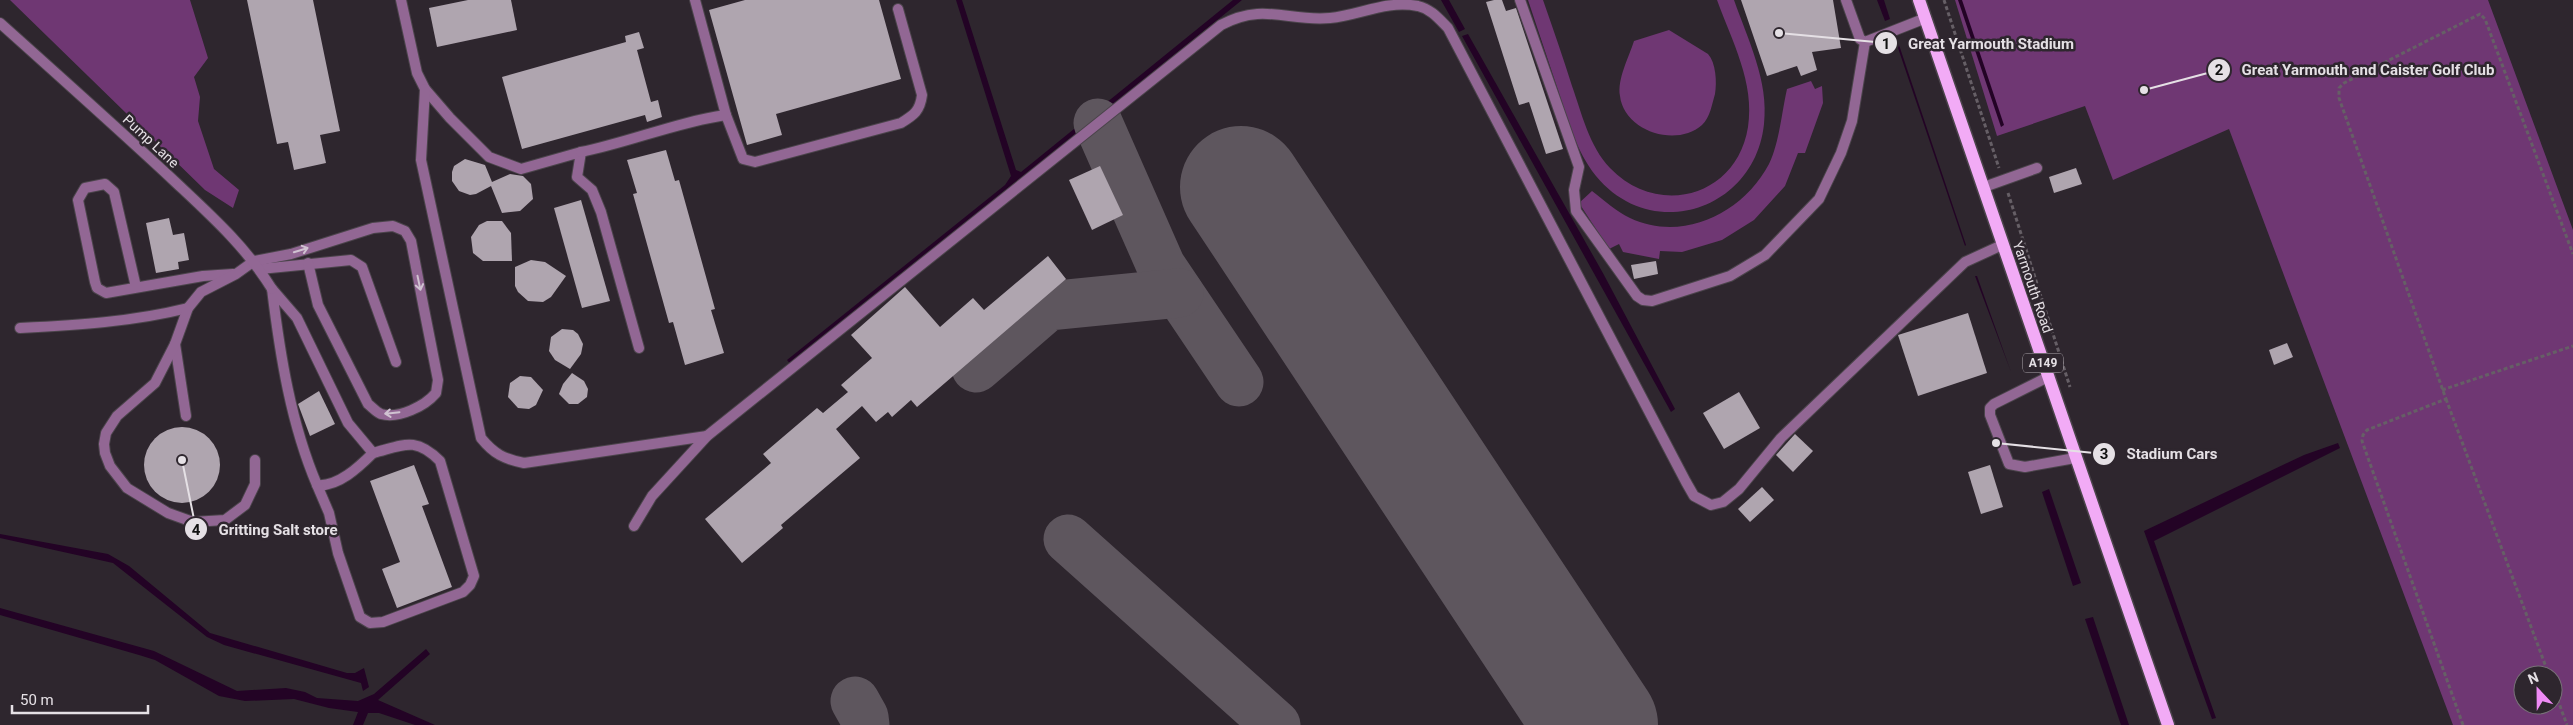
<svg xmlns="http://www.w3.org/2000/svg" width="2573" height="725" font-family="Roboto,sans-serif">
  <style>
    .green { fill: #6f3773; fill-rule: evenodd }
    .water { fill: #230325 }
    .lines { fill: none; stroke-linecap: round; stroke-linejoin: round }
    .taxiway { stroke: #5e565e; stroke-width: 49 }
    .runway { stroke: #5e565e; stroke-width: 122 }
    .building { fill: #afa5af }
    .service-casing { stroke: #4b444b; stroke-width: 12 }
    .minor-casing { stroke: #4b444b; stroke-width: 12 }
    .primary-casing { stroke: #4b444b; stroke-width: 15 }
    .path { stroke: #665f66; stroke-width: 3; stroke-dasharray: 4 2.5; stroke-linecap: butt }
    .service { stroke: #926794; stroke-width: 10 }
    .minor { stroke: #926794; stroke-width: 10 }
    .primary { stroke: #f2abf6; stroke-width: 12 }
    .oneway { stroke: #d0c2d1 }
    .labels { text-anchor: middle; stroke-width: 5; stroke-linejoin: round; paint-order: stroke }
    .shield { fill: #2e262e; stroke: #aea8ae; stroke-width: 1 }
    .shield-label { font-size: 12px; font-weight: bold; fill: #e5e0e5 }
    .street-label { font-size: 14px; fill: #e5e0e5; stroke: #2e262e }
    .leader { fill: none; stroke: #e5e0e5; stroke-width: 2 }
    .callout-dot { fill: #e5e0e5; stroke: #2e262e; stroke-width: 2 }
    .mark-label { font-size: 15px; text-anchor: middle; font-weight: bold; fill: #111 }
    .callout-label { font-size: 15px; text-anchor: middle; font-weight: bold; fill: #e5e0e5; stroke: #2e262e; stroke-width: 5; stroke-linejoin: round; paint-order: stroke }
  </style>
  <rect width="100%" height="100%" fill="#2e262e"/>
  <g class="green">
    <path d="M10,0h180l18,58 -14,19 6,20 -2,24 16,48 25,21 -6,18 -28,-18z"/>
    <path d="M1528,0h15c10,29 20,57 29,86 10,28 17,60 38,82 48,50 127,29 138,-41 7,-44 -16,-86 -31,-127h17c14,40 35,81 30,124 -9,86 -112,120 -168,52 -20,-25 -28,-56 -38,-86 -10,-30 -20,-60 -30,-90z"/>
    <path d="M1955,0h533l85,230v495h-120l-224,-596 -116,51 -28,-74 -88,30zM2523,675h30v30h-30z"/>
    <path d="M1669,30l39,24c8,9 9,28 7,40 -3,10 -5,24 -13,31 -26,23 -78,6 -82,-29 -3,-17 9,-39 14,-55z"/>
    <path d="M1811,81l4,8 7,-3 1,17 -18,50h-7l-13,33 -31,34 -32,20 -40,12 -22,-1 -1,8 -36,-7 -4,-8 -10,5 -30,-46 13,-12c12,9 25,21 38,27 53,25 113,-5 139,-54 10,-20 13,-53 18,-75z"/>
  </g>
  <g class="water">
    <path d="M956,0h6l54,170 5,2 212,-172h9l-451,365 -4,-5 218,-175 6,-9z"/>
    <path d="M1441,0h8l16,29 -6,3z"/>
    <path d="M1877,0h7l6,19 -5,2z"/>
    <path d="M1958,0h4l42,125 -3,2z"/>
    <path d="M1468,34l136,241 71,134 -4,3 -209,-376z"/>
    <path d="M1896,42h2l68,203 -1,1z"/>
    <path d="M1977,276l34,96 -36,-96z"/>
    <path d="M2338,443l2,5 -186,93 62,177 -4,1 -68,-188 160,-76z"/>
    <path d="M2049,489l32,94 -8,3 -31,-94z"/>
    <path d="M0,534l108,20 21,12 81,67 137,40h8l9,-5 5,19 -6,4 -2,-8 -137,-38 -17,-8 -94,-74 -113,-25z"/>
    <path d="M0,608l154,43 83,40 49,-3 19,4 12,6 41,3 16,-7 52,-45 4,5 -52,46 57,25h-20l-36,-12h-11l-5,12h-10l5,-13 -29,-4 -35,-9 -49,2 -26,-5 -64,-36 -16,-5 -139,-40z"/>
    <path d="M2093,617l36,108h-8l-36,-106z"/>
  </g>
  <g class="lines">
    <g class="taxiway">
      <path d="M1098,123l63,143 78,116"/>
      <path d="M976,368l72,-62 131,-13"/>
      <path d="M1068,539l208,186"/>
      <path d="M855,701l9,16 1,8"/>
    </g>
    <path class="runway" d="M1241,187l356,538"/>
  </g>
  <g class="building">
    <path d="M247,0h66l27,131 -20,4 6,28 -32,7 -6,-28 -11,2z"/>
    <path d="M468,0h43l6,30 -80,17 -8,-39z"/>
    <path d="M745,0h134l22,79 -125,35 6,21 -35,10 -38,-135z"/>
    <path d="M1494,0h8l4,11 10,-3 47,141 -17,5 -17,-52 -10,3 -33,-103z"/>
    <path d="M1741,0h92l8,48 -29,4 5,18 -16,6 -4,-10 -30,10z"/>
    <path d="M639,32l5,16 -7,2 14,52 7,-2 4,17 -15,5 -2,-7 -123,34 -20,-72 124,-35 -1,-6z"/>
    <path d="M666,150l9,31 4,-1 36,129 -4,1 13,43 -39,12 -12,-43 -4,1 -36,-129 4,-1 -10,-33z"/>
    <path d="M465,159l20,6 7,17 18,-8 13,2 8,8 2,15 -13,12 -18,2 -11,-27 -15,8 -6,1 -11,-4 -7,-10v-9l2,-6z"/>
    <path d="M1100,166l23,49 -31,15 -23,-50z"/>
    <path d="M2076,168l6,16 -28,9 -5,-16z"/>
    <path d="M581,200l29,101 -28,7 -28,-100z"/>
    <path d="M169,218l4,17 11,-2 5,27 -11,2 1,7 -23,4 -10,-50z"/>
    <path d="M487,221h15l9,12 1,28h-29l-10,-8 -2,-16 8,-12z"/>
    <path d="M1048,256l18,23 -149,128 -6,-7 -19,17 -4,-5 -12,10 -14,-16 -26,23 24,29 -79,67 2,3 -41,35 -37,-44 66,-56 -8,-9 54,-46 6,5 25,-21 -7,-7 31,-27 -21,-23 54,-48 35,40 33,-29 11,12z"/>
    <path d="M531,260l14,2 21,14 -15,21 -8,5 -15,-1 -10,-9 -3,-6v-19z"/>
    <path d="M1656,261l2,13 -24,5 -3,-14z"/>
    <path d="M1968,313l19,60 -69,23 -20,-61z"/>
    <path d="M562,329l11,1 5,4 5,10 -2,10 -11,15 -15,-9 -6,-9 2,-14z"/>
    <path d="M2287,343l6,14 -19,8 -5,-15z"/>
    <path d="M572,373l12,8 4,8 -1,8 -9,7h-9l-10,-10 4,-10z"/>
    <path d="M520,376l11,1 12,13 -7,15 -7,4 -11,-1 -10,-11 2,-14z"/>
    <path d="M319,391l16,33 -25,12 -12,-32z"/>
    <path d="M1739,392l21,36 -36,21 -21,-36z"/>
    <circle cx="182" cy="465" r="38"/>
    <path d="M1795,434l18,17 -20,21 -17,-17z"/>
    <path d="M414,465l15,39 -7,2 30,81 -55,21 -15,-39 18,-7 -30,-81z"/>
    <path d="M1990,465l13,42 -22,7 -13,-42z"/>
    <path d="M1762,487l12,13 -24,22 -12,-13z"/>
  </g>
  <g class="lines">
    <defs>
      <g id="service">
        <path d="M401,0l16,73 8,16 25,29 39,39 32,12 60,-17 -4,25 15,13 9,22 38,136"/>
        <path d="M1520,0l59,167 -5,23 2,21 61,85 6,4 9,1 78,-25 35,-21 54,-56 22,-46 11,-32 13,-79"/>
        <path d="M1846,0l14,39 5,3 61,-24"/>
        <path d="M425,89l-4,71 60,278c13,16 23,21 43,25l183,-27"/>
        <path d="M726,115l17,44 12,3 146,-39c13,-8 19,-12 21,-28l-24,-86"/>
        <path d="M581,152c49,-10 96,-30 145,-37l-31,-115"/>
        <path d="M1984,187l53,-19"/>
        <path d="M260,269l91,-9 11,7 34,95"/>
        <path d="M136,287l-22,-95 -9,-8 -20,4 -7,12 17,82 2,6 9,5 97,-17 30,-2"/>
        <path d="M272,289l25,29 51,105 25,30c-14,14 -35,34 -56,32 -26,-61 -37,-130 -45,-196z"/>
        <path d="M20,328c57,-3 112,-6 168,-20"/>
        <path d="M175,344l11,72"/>
        <path d="M2048,377l-54,27 -4,4v7l19,49 16,3 50,-9"/>
        <path d="M255,460v24l-10,21 -20,15 -32,2 -25,-9 -41,-25 -17,-22 -5,-13 -1,-9 2,-11 11,-17 38,-33 20,-39 13,-36 13,-16 35,-18 18,-13 37,-7 82,-26 20,-2 12,5 6,10 13,68 14,71 -2,13c-11,13 -37,26 -55,21 -5,-2 -9,-7 -13,-10l-50,-99 -10,-42"/>
        <path d="M317,485l12,28 9,40 22,64 10,6 13,-1 80,-30 7,-7 4,-9 -34,-115c-25,-25 -36,-16 -67,-8"/>
        <path d="M634,526l18,-30 55,-60 514,-411c43,-23 67,-3 109,-7 31,-3 55,-18 88,-12 13,3 21,13 30,22l238,454 8,14 17,9 12,-3 16,-13 42,-51 184,-176 37,-17"/>
      </g>
      <path id="minor" d="M0,23c57,51 114,102 170,154 37,35 75,68 102,112"/>
      <path id="primary" d="M1919,0l249,725"/>
    </defs>
    <use href="#service" class="service-casing"/>
    <use href="#minor" class="minor-casing"/>
    <use href="#primary" class="primary-casing"/>
    <g class="path">
      <path d="M1944,0l55,168"/>
      <path d="M2008,193l62,194"/>
      <path d="M2442,390l131,-44"/>
      <path d="M2446,399l103,276"/>
      <path d="M2553,687l14,38"/>
      <path d="M2463,725l-101,-284 1,-6 4,-5 79,-31 -107,-301v-10l5,-5 136,-69 5,5 88,235"/>
    </g>
    <use href="#service" class="service"/>
    <use href="#minor" class="minor"/>
    <use href="#primary" class="primary"/>
  </g>
  <defs><path id="oneway-shaft" d="M-6 0H5M1.5-3L5.5 0L1.5 3" fill="none" stroke-width="1.6" stroke-linecap="round" stroke-linejoin="round" transform="scale(1.25)"/></defs>
  <g class="oneway">
    <use href="#oneway-shaft" transform="translate(301 250) rotate(-17)"/>
    <use href="#oneway-shaft" transform="translate(419 283) rotate(78)"/>
    <use href="#oneway-shaft" transform="translate(392 413) rotate(174)"/>
  </g>
  <g class="labels">
    <rect class="shield" x="2023" y="353.5" width="40" height="19" rx="4"/>
    <g class="shield-label">
      <text x="2043" y="367">A149</text>
    </g>
    <g class="street-label">
      <text transform="translate(151 141) rotate(43)" y="5">Pump Lane</text>
      <text transform="translate(2033 287) rotate(71)" y="5">Yarmouth Road</text>
    </g>
  </g>
  <path class="leader" d="M1779 33L1886 43M2144 90L2219 70M1996 443L2104 454M182 460L196 529"/>
  <g class="callout-dot">
    <circle cx="1779" cy="33" r="5"/>
    <circle cx="2144" cy="90" r="5"/>
    <circle cx="1996" cy="443" r="5"/>
    <circle cx="182" cy="460" r="5"/>
    <circle cx="1886" cy="43" r="12"/>
    <circle cx="2219" cy="70" r="12"/>
    <circle cx="2104" cy="454" r="12"/>
    <circle cx="196" cy="529" r="12"/>
  </g>
  <g class="mark-label">
    <text x="1886" y="49">1</text>
    <text x="2219" y="75">2</text>
    <text x="2104" y="459">3</text>
    <text x="196" y="535">4</text>
  </g>
  <g class="callout-label">
    <text x="1991" y="49">Great Yarmouth Stadium</text>
    <text x="2368" y="75">Great Yarmouth and Caister Golf Club</text>
    <text x="2172" y="459">Stadium Cars</text>
    <text x="278" y="535">Gritting Salt store</text>
  </g>
  <g transform="translate(2538 690) rotate(338)"><circle r="24" fill="#2e262e" stroke="#777077"/>
  <path d="M0-4L9 19L0 12L-9 19Z" fill="#f08bf6"/>
  <text y="-8" font-size="14" font-weight="bold" text-anchor="middle" fill="#e5e0e5">N</text>
  </g>
  <path d="M12 705v8h136v-8" fill="none" stroke="#e5e0e5" stroke-width="2.5"/>
  <text x="20" y="705" font-size="15" fill="#e5e0e5" stroke="#2e262e" stroke-width="4" paint-order="stroke">50 m</text>
</svg>
